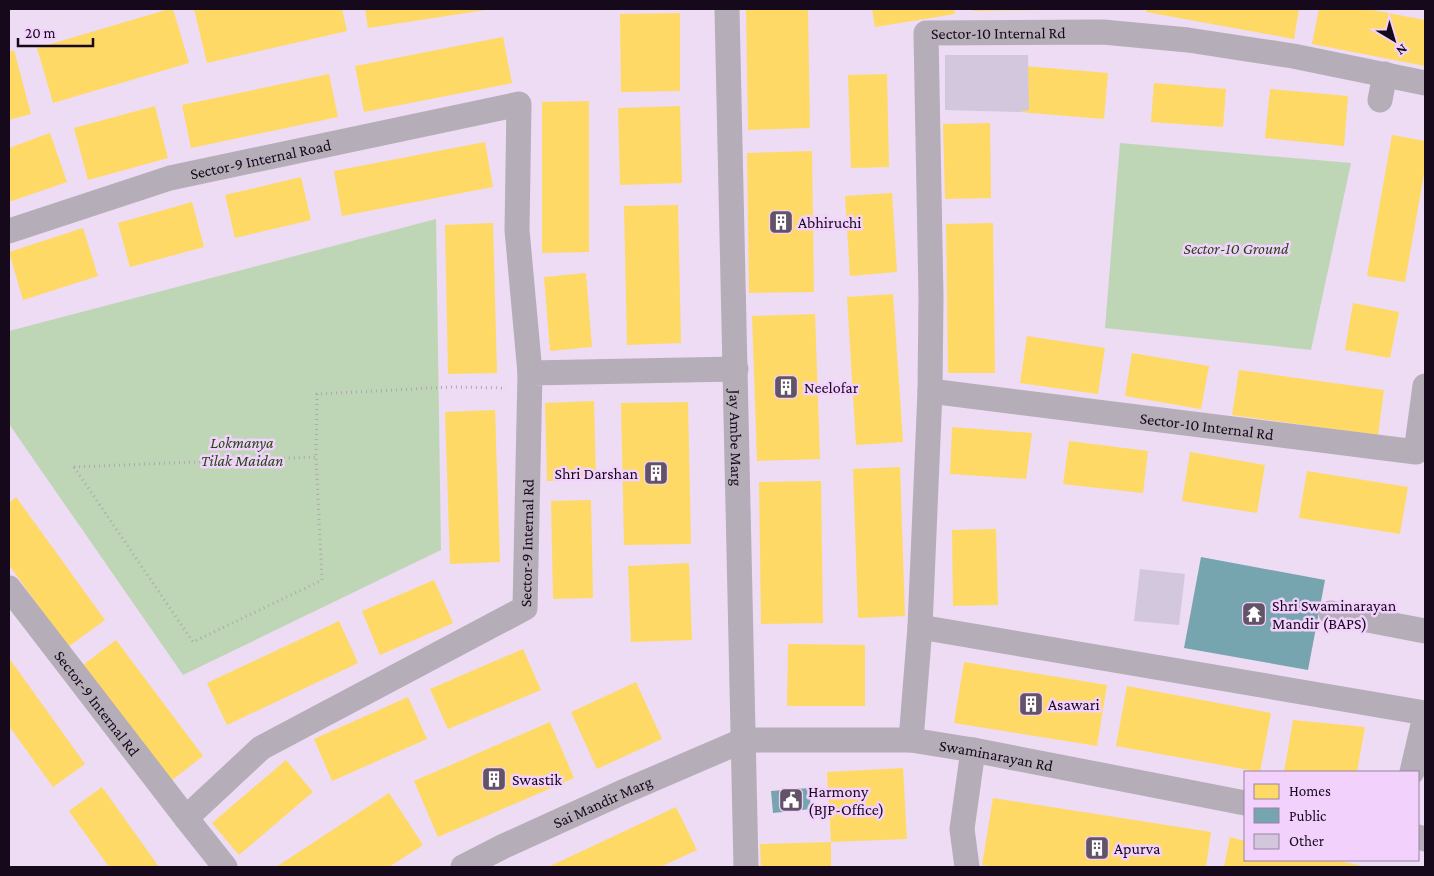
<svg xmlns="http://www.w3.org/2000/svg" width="1434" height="876" font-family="'Crimson Pro',serif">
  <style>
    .green { fill: #bfd6b6 }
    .homes { fill: #ffd966 }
    .public { fill: #76a5af }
    .building { fill: #d2c7dd }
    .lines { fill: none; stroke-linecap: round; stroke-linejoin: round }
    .path { stroke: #aea6b2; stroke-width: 3; stroke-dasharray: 1 4; stroke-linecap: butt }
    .minor { stroke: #b5adb8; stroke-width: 25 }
    .labels { text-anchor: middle; stroke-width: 5; stroke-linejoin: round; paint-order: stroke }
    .street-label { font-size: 16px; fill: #17091c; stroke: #f2d2fd }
    .poi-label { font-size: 16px; fill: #17091c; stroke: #f2d2fd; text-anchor: start }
    .park-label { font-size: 16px; font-style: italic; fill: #234711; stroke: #f2d2fd }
  </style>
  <rect width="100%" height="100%" fill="#eddcf3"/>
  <g class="green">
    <path d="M1120,143l231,20 -40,187 -206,-22z"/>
    <path d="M436,219l5,331 -258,125 -174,-251v-93z"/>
  </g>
  <g class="homes">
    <path d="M169,9h4l16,54 -136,40 -16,-55z"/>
    <path d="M194,9h148l5,22 -140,32z"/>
    <path d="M365,9h121v1l-118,18z"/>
    <path d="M746,9h62l2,119 -62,2z"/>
    <path d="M872,9h82l1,5 -80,13z"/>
    <path d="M973,9h69v1l-69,1z"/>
    <path d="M1147,9h152l-5,30 -148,-27z"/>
    <path d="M1319,9h48l58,11v46l-113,-22z"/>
    <path d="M680,13v78l-59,1 -1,-78z"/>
    <path d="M503,37l9,46 -148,29 -9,-46z"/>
    <path d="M14,50l17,64 -22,6v-68z"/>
    <path d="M1024,66l84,7 -4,46 -85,-7z"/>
    <path d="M329,74l9,43 -147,31 -9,-43z"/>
    <path d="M887,74l2,93 -38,1 -3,-93z"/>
    <path d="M1154,83l72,6 -3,38 -72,-5z"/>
    <path d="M1270,89l78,7 -4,50 -79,-8z"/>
    <path d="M589,101v151l-47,1v-151z"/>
    <path d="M155,106l13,52 -80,22 -14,-52z"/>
    <path d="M680,106l2,77 -62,2 -2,-77z"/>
    <path d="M990,123l1,75 -46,1 -2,-75z"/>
    <path d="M50,133l17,49 -58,20v-54z"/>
    <path d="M1392,135l33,6v27l-20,114 -38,-6z"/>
    <path d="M485,142l8,45 -151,29 -8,-45z"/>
    <path d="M812,151l2,141 -65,1 -2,-140z"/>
    <path d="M301,177l10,43 -76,18 -10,-43z"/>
    <path d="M892,193l5,79 -47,4 -5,-80z"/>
    <path d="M192,202l12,45 -74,20 -12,-44z"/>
    <path d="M678,205l3,138 -54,2 -3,-139z"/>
    <path d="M493,223l4,150 -49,1 -3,-149z"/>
    <path d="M993,223l2,150h-47l-2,-149z"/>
    <path d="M83,228l15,48 -75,24 -14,-48z"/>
    <path d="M586,273l6,74 -42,4 -6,-74z"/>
    <path d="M893,294l10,148 -47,3 -9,-148z"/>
    <path d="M1353,303l46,9 -9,46 -45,-8z"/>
    <path d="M815,314l5,145 -63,2 -5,-145z"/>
    <path d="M1027,336l78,12 -7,46 -78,-11z"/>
    <path d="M1132,353l77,13 -8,43 -76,-13z"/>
    <path d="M1239,370l145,20 -6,45 -146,-20z"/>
    <path d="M594,401l2,79 -49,1 -2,-78z"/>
    <path d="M688,402l3,142 -67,1 -3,-142z"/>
    <path d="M495,410l5,152 -50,2 -5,-152z"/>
    <path d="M952,427l80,6 -6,46 -76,-5z"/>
    <path d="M1069,441l79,10 -5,42 -80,-9z"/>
    <path d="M1190,452l75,13 -8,48 -75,-12z"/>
    <path d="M900,467l5,149 -47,2 -5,-149z"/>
    <path d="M1307,471l101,16 -8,47 -101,-16z"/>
    <path d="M821,481l2,142 -62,1 -2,-142z"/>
    <path d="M16,497l89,123 -37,27 -59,-82v-62z"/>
    <path d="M591,500l2,98 -40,1 -2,-98z"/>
    <path d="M996,529l2,76 -45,1 -1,-76z"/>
    <path d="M689,563l3,77 -61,2 -3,-76z"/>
    <path d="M434,580l19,43 -73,32 -18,-44z"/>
    <path d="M339,621l19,42 -131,62 -20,-42z"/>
    <path d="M116,640l87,116 -32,25 -88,-116z"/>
    <path d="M788,644l77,1v61h-78z"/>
    <path d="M523,649l18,41 -93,39 -18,-40z"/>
    <path d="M9,658l76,106 -32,23 -44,-61z"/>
    <path d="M964,662l143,23 -10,61 -143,-23z"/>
    <path d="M636,682l26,57 -65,30 -26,-57z"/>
    <path d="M1127,686l144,27 -11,59 -144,-26z"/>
    <path d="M408,697l19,42 -95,42 -18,-42z"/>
    <path d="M1293,720l72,7 -8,45h-73z"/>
    <path d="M550,722l24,56 -136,59 -24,-56z"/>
    <path d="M286,760l27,32 -74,63 -27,-32z"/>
    <path d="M903,768l4,71 -76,3 -4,-70z"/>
    <path d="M102,787l57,80h-50l-40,-56z"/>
    <path d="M389,793l34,52 -34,22h-113z"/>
    <path d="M993,798l218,34 -5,35h-209l-15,-2z"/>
    <path d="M676,807l21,43 -37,17h-112z"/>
    <path d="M1230,837l15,4v19h90l32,7h-143z"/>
    <path d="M831,842v25h-70l-1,-23z"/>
  </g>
  <g class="public">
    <path d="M1201,557l124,23 -17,90 -124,-22z"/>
    <path d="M809,788l2,21 -38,4 -2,-22z"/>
  </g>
  <g class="building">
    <path d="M945,55h83l1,55 -10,2 -74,-2z"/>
    <path d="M1140,569l45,5 -6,51 -45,-4z"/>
  </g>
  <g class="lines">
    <g class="path">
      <path d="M74,467l119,175 129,-62 -6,-123 1,-63 135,-7 54,1"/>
      <path d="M74,467l242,-10"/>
    </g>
    <g class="minor">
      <path id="s1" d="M727,9l19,858"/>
      <path d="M1380,100l5,-26"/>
      <path id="s2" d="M9,231l161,-53 349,-74 -2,126 13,143"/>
      <path id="s3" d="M930,391l486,61 9,-66"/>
      <path id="s4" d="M9,588l177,230"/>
      <path d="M1331,613l94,18"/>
      <path d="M920,627l505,86"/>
      <path id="s5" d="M911,740l9,-113 10,-236 1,-94 -5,-264 177,-1 85,8 105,16 132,27"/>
      <path d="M1412,772l13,-56"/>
      <path d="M1418,837l7,2"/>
      <path id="s6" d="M225,867l-39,-49 75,-70 264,-140 5,-235 206,-4"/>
      <path id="s7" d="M463,867l41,-21 119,-54 121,-52h167l62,10 272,53"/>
      <path d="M967,867l-5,-38 11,-79"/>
    </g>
  </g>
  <defs>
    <symbol id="building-square" viewBox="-11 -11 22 22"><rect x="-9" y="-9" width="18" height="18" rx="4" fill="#625367" stroke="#f2d2fd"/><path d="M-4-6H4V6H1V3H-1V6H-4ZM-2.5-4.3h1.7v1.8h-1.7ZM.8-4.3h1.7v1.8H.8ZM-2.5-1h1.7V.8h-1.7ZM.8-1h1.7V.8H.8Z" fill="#fff"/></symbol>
    <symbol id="temple-square" viewBox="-11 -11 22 22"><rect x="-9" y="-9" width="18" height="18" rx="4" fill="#625367" stroke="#f2d2fd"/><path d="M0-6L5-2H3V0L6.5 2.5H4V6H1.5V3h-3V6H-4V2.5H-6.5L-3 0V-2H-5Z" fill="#fff"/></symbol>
    <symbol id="civic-square" viewBox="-11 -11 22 22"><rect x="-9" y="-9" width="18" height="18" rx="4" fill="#625367" stroke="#f2d2fd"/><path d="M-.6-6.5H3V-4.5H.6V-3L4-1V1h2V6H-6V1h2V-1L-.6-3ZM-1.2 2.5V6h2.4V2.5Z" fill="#fff"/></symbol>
  </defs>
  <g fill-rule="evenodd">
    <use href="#building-square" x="767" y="208" width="28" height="28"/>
    <use href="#building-square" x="772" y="373" width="28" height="28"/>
    <use href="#building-square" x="642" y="459" width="28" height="28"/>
    <use href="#temple-square" x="1240" y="600" width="28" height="28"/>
    <use href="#building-square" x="1017" y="690" width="28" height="28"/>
    <use href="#building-square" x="480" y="765" width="28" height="28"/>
    <use href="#civic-square" x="777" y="786" width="28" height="28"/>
    <use href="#building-square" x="1083" y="834" width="28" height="28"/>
  </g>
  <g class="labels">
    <g class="street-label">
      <text dy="6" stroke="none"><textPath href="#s5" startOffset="780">Sector-10 Internal Rd</textPath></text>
      <text dy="6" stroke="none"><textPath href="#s2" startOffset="262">Sector-9 Internal Road</textPath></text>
      <text dy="6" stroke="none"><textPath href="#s3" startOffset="279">Sector-10 Internal Rd</textPath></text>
      <text dy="6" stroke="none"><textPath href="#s1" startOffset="429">Jay Ambe Marg</textPath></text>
      <text dy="6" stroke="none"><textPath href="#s6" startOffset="529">Sector-9 Internal Rd</textPath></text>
      <text dy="6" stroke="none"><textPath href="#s4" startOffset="145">Sector-9 Internal Rd</textPath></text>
      <text dy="6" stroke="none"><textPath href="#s7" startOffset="562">Swaminarayan Rd</textPath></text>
      <text dy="6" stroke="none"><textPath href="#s7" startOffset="154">Sai Mandir Marg</textPath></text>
    </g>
    <g class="poi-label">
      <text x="798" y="228">Abhiruchi</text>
      <text x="804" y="393">Neelofar</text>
      <text x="638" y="479" text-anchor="end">Shri Darshan</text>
      <text x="1272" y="611">Shri Swaminarayan<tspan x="1272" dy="18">Mandir (BAPS)</tspan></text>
      <text x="1048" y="710">Asawari</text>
      <text x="512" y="785">Swastik</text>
      <text x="808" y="797">Harmony<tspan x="808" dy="18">(BJP-Office)</tspan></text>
      <text x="1114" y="854">Apurva</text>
    </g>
    <g class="park-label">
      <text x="1236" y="254">Sector-10 Ground</text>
      <text x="242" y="448">Lokmanya<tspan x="242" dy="18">Tilak Maidan</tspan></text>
    </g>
  </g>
  <rect width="1434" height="876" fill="none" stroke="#17091c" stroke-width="20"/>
  <rect x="1244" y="771" width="175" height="90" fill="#f2d2fd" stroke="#9a82a3"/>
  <rect x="1254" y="784" width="25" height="15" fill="#ffd966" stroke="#9a82a3"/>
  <text x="1289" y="796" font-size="15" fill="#17091c">Homes</text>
  <rect x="1254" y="808" width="25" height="15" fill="#76a5af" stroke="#9a82a3"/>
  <text x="1289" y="821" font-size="15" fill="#17091c">Public</text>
  <rect x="1254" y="834" width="25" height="15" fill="#d2c7dd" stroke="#9a82a3"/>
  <text x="1289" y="846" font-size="15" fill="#17091c">Other</text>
  <g transform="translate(1394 40) rotate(142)" stroke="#f2d2fd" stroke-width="4" paint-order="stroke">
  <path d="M0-4L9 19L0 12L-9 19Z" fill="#17091c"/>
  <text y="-8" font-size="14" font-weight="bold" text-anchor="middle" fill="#17091c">N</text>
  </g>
  <path d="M18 38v8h75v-8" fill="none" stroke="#17091c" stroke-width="2.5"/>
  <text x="25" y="38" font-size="15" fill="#17091c" stroke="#f2d2fd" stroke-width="4" paint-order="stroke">20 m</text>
</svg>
